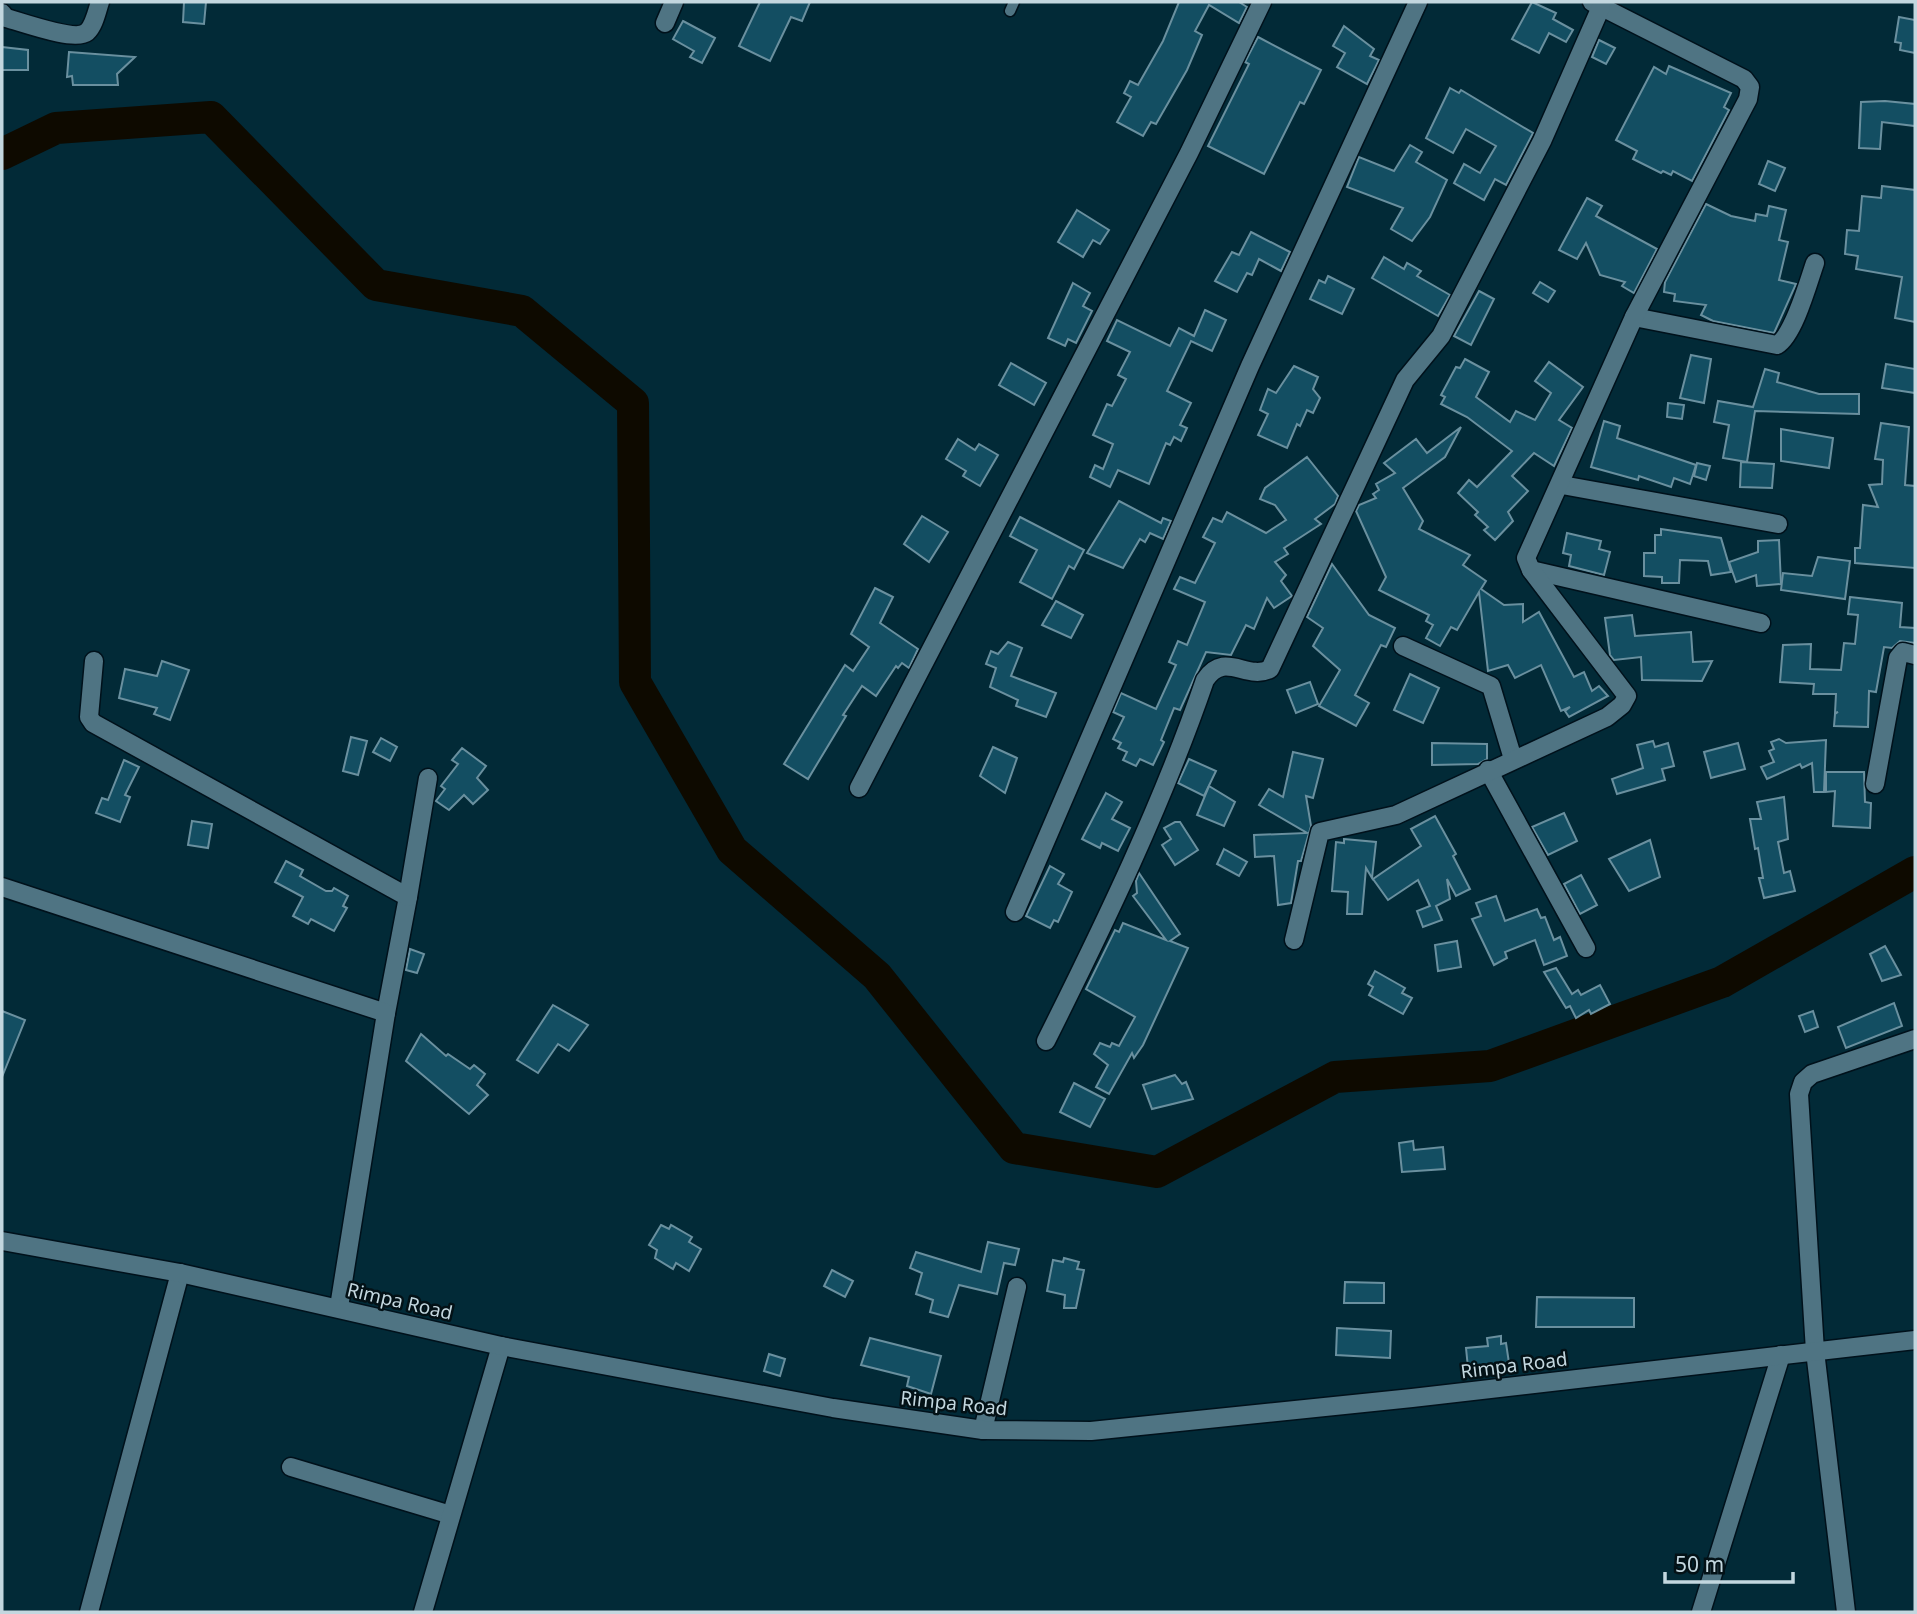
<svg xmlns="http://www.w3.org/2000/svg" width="1917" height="1614" font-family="'Noto Sans',sans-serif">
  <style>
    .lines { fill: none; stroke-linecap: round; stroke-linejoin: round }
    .river { stroke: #0e0a00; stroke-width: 32 }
    .building { fill: #134e62; stroke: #6a909f; stroke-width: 2 }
    .service-casing { stroke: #00111b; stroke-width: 13 }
    .minor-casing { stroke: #00111b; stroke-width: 21 }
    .tertiary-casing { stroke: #00111b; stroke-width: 21 }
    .service { stroke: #4f7483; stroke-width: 10 }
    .minor { stroke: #4f7483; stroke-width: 18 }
    .tertiary { stroke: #4f7483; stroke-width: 18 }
    .labels { text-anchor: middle; stroke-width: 5; stroke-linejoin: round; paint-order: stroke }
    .street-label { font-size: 19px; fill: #c3d7df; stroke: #031116 }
  </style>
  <rect width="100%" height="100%" fill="#022a37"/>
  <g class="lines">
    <path class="river" d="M2,154l54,-26 155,-11 165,168 146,26 111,92 2,279 97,168 145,126 137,172 143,24 178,-95 155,-11 232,-84 193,-110"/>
  </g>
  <g class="building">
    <path d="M184,2h22l-2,22 -21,-2z"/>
    <path d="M760,2h50l-8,19 -11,-4 -21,44 -31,-15z"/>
    <path d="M1179,2h60l8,5 -8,16 -30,-18 -14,26 7,4 -15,35 -31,54 -5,-2 -8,14 -26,-14 14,-25 -7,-4 6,-12 8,4 25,-44z"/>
    <path d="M1532,2l24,11 -3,6 20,11 -7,12 -17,-9 -10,20 -27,-14z"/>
    <path d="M1899,17l16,3v33l-15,-3 1,-7 -6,-1z"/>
    <path d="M683,21l32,17 -13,25 -12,-6 4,-6 -21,-12z"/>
    <path d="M1344,26l30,23 -4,7 9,4 -12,24 -30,-17 8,-14 -12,-7z"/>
    <path d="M1258,37l63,33 -17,34 -4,-2 -36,72 -56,-28 41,-82 -4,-2z"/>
    <path d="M1599,40l16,8 -9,16 -14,-7z"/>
    <path d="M2,47l26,3v20h-26z"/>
    <path d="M69,52l66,5 -18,17 1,11h-45l-1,-9 -5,1z"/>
    <path d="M1669,66l62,27 -7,14 5,3 -37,71 -19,-10 -2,4 -8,-4 -2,2 -28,-14 4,-8 -21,-11 38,-73 12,7z"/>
    <path d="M1450,88l9,5 2,-3 72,43 -27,52 -11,-6 -11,21 -30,-17 10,-19 16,9 16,-27 -30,-17 -13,24 -27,-15z"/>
    <path d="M1885,101l30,3v22l-33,-4 -2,27 -21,-1 2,-46z"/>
    <path d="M1410,145l12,7 -6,10 31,18 -17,37 -18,24 -21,-12 12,-21 -56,-21 12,-30 35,14z"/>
    <path d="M1768,161l17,7 -10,23 -16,-7z"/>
    <path d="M1882,186l33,4v132l-20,-4 7,-41 -46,-8 2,-13 -13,-2 2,-24 12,1 3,-35 19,2z"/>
    <path d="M1587,198l15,8 -6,10 61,33 -23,44 -12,-7 3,-4 -25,-7 -14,-32 -9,16 -18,-9z"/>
    <path d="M1706,204l25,12 24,5 1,-7 11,2 2,-10 17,4 -7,30 9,2 -9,38 17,4 -22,49 -61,-12 -12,-6 5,-10 -32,-4 1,-7 -11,-2 1,-10z"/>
    <path d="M1077,210l32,20 -9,14 -7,-4 -10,17 -25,-15z"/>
    <path d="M1251,232l39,20 -9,19 -22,-12 -7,16 -5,-2 -10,19 -22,-11 17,-29 7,3z"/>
    <path d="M1384,257l20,12 3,-6 14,8 -4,5 33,19 -12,21 -66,-38z"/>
    <path d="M1328,276l26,13 -12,25 -32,-15 9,-19 6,3z"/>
    <path d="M1540,282l15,9 -7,11 -15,-9z"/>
    <path d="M1073,283l17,10 -7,13 9,5 -16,32 -8,-4 -3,7 -17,-8z"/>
    <path d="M1479,291l15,8 -23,46 -17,-9z"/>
    <path d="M1205,310l21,10 -14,31 -21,-10 -24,50 24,12 -11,22 7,3 -6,13 -7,-4 -4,8 -4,-2 -17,41 -31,-14 -8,17 -20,-10 5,-12 8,4 10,-25 -20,-9 14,-31 5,2 14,-27 -8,-4 12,-23 -23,-11 10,-21 53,26 9,-18 15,8z"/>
    <path d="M1691,355l20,4 -7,44 -24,-5z"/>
    <path d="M1465,359l24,13 -13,25 34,25 6,-11 19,9 16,-27 -16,-12 14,-19 34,25 -24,33 13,8 -18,38 -20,-13 -22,23 16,15 -20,21 5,9 -18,19 -11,-10 4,-3 -13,-12 3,-3 -20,-19 11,-13 8,7 35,-36 -45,-34 -26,-13 4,-7 -4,-2 15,-28 4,1z"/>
    <path d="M1011,363l35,20 -12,22 -35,-20z"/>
    <path d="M1886,364l29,5v24l-33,-5z"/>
    <path d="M1294,366l24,11 -5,12 7,9 -7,15 -6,-3 -7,16 -3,-2 -10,24 -29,-13 10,-21 -8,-4 8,-21 8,4z"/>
    <path d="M1765,369l14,4 -2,9 42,12h40v20l-104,-3 -8,51 -24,-4 6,-33 -15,-3 4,-21 35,6z"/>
    <path d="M1668,403l16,2 -2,14 -15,-2z"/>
    <path d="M1604,421l16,5 -3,12 79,27 -6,19 -16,-6 -3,9 -32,-11 -1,4 -47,-13z"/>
    <path d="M1881,423l28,4 -4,58 10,1v82l-60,-5v-15h5l3,-43 15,2 -9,-22 13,-1 1,-24 -8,-1z"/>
    <path d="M1461,427l-16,30 -42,31 20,33 -4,8 51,26 -7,10 23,16 -5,8 23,16 19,-1v18l16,-10 35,65 10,-5 8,19 7,-5 9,10 -39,21 -4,-6 5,-4 -9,4 -20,-46 -26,13 -7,-13 -20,6 -9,-79 -22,38 -6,-3 -11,19 -14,-8 7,-13 -7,-4 3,-6 -50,-25 7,-13 -30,-66 3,-6 17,-7 -3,-4 6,-4 -3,-6 19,-11 -11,-10 32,-24 11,14z"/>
    <path d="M1781,429l52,9 -4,30 -48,-7z"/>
    <path d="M958,439l17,11 4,-6 19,11 -18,31 -17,-10 3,-5 -20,-12z"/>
    <path d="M1307,457l31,39 -3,8 -20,15 6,5 -37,24 4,6 -13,8 11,13 -5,6 11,15 -18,12 -7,-10 -13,31 -8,-4 -15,30 -25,-3 -26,58 -6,-2 -13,32 3,2 -11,23 -13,-6 -4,7 -13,-6 4,-8 -9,-4 3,-5 -8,-4 11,-22 -11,-5 8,-19 35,16 20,-44 -7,-3 9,-21 9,4 18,-43 -31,-13 6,-12 15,6 20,-40 -12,-6 10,-19 9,4 5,-10 39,21 20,-13 -11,-15 -15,-6 5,-11z"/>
    <path d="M1741,462l33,2 -2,24 -32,-1z"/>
    <path d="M1697,463l13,3 -4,14 -12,-4z"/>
    <path d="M1119,501l42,22 2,-5 8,3 -8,18 -13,-6 -5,9 -5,-3 -17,29 -36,-15z"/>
    <path d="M922,516l26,16 -19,30 -25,-18z"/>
    <path d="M1020,517l64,33 -10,19 -5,-3 -17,33 -32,-17 17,-32 -27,-14z"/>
    <path d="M1661,529l60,9 10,34 -20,3 -3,-14 -28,-1 -1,23h-17v-6l-18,-1v-23h11v-18h6z"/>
    <path d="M1567,533l34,8 -2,8 11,3 -6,23 -35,-9 2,-11 -8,-2z"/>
    <path d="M1779,540l2,44 -24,2 -1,-11 -20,7 -7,-20 29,-10v-11z"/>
    <path d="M1818,557l32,4 -5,38 -64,-9 2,-17 29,3z"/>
    <path d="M1332,564l37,51 26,13 -9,19 -5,-2 -26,50 14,8 -13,23 -37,-20 21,-36 -27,-24 10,-18 -16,-11z"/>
    <path d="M875,588l18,9 -13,26 38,26 -9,19 -7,-5 -4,5 -2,-2 -20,30 -14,-10 -19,29 3,1 -38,63 -24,-15 61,-99 8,6 16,-24 -18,-13z"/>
    <path d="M1850,597l52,6 -2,24 15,1v15l-15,-2 -8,7 -8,-1 -8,45 -7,-1 -1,36 -34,-1 1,-12 3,-2 -3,1 1,-19h-23l1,-10 -34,-2 3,-37 28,-1 -1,25 31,1 3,-27 11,1 3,-29 -10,-1z"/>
    <path d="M1056,601l27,14 -12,23 -29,-13z"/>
    <path d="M1632,615l3,21 56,-4 2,30 19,-1 -10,20 -60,-1 -1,-23 -27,3 -4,-5 -5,-37z"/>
    <path d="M1008,642l14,6 -11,28 45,17 -10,24 -30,-11 2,-6 -28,-13 6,-19 -10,-4 5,-13 7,3z"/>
    <path d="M162,661l27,9 -19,50 -16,-6 3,-6 -38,-10 6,-29 32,7z"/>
    <path d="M1410,674l29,14 -16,35 -29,-13z"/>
    <path d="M1310,682l8,22 -22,9 -9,-23z"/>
    <path d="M351,737l16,4 -9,34 -15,-4z"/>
    <path d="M381,738l16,9 -7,14 -17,-9z"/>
    <path d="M1779,739l7,4 40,-3 -2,52h-10l-2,-29 -10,5 -2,-4 -33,15 -6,-12 13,-5 -5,-11 5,-2 -3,-7z"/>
    <path d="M1653,741l2,6 13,-4 6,23 -12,3 3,11 -48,14 -5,-15 31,-11 -6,-23z"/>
    <path d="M1432,743l55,1v15l-9,5 -46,1z"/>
    <path d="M1738,743l7,26 -34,9 -7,-26z"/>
    <path d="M993,747l24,11 -12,35 -25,-17z"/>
    <path d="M462,748l24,18 -9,12 11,12 -15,14 -9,-9 -15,15 -13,-9 9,-12 -4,-3 17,-22 -6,-4z"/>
    <path d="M1293,752l30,7 -10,39 -7,-2 5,30 -10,35h-3l-7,42 -13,2 -4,-49 -19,1 -1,-22 53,-2 -48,-28 10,-16 14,8z"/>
    <path d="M1189,759l27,12 -12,25 -26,-13z"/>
    <path d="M124,760l15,7 -14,28 5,2 -10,25 -24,-9 6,-15 6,2z"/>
    <path d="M1826,772h38l1,30 6,1 -1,25 -37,-2 2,-35 -9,1z"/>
    <path d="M1209,786l26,16 -11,24 -27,-11z"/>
    <path d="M1106,793l16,9 -10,17 18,9 -12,23 -16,-8 -2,5 -18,-9z"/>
    <path d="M1784,797l4,42 -10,3 6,31 6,-2 5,20 -31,7 -5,-20h4l-5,-30 -3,1 -5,-30h11l-4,-17z"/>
    <path d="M1564,813l13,28 -29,14 -16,-28z"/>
    <path d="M1435,816l21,38 -3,2 17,33 -14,7 -9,-17 3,20 -14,7 6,14 -19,7 -6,-16 13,-5 -12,-26 -30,20 -15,-21 48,-33 -10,-17z"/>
    <path d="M192,821l20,3 -4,24 -20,-3z"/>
    <path d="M1175,822h5l18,28 -23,15 -13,-20 9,-6 -7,-11z"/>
    <path d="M1344,839l32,3 -4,36 -6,-10 -4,46h-15l1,-22 -16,-1 4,-49 8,1z"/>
    <path d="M1650,840l10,37 -31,14 -20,-32z"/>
    <path d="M1224,849l23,13 -8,14 -22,-12z"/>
    <path d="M286,861l17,9 -3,6 26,15h6l2,-3 14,8 -5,10 4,2 -13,23 -23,-12 -3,5 -15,-8 10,-19 -28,-15z"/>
    <path d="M1050,866l14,8 -6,10 14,8 -14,30 -4,-2 -4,8 -24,-12z"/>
    <path d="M1139,873l41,61 -10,7 18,7 -45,97 -9,13 -2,-5 -23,41 -13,-7 12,-22 -14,-11 6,-11 10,4 2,-4 7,3 16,-29 -49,-28 29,-59 4,2 4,-9 43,17 -33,-44 4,-3 -1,-12z"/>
    <path d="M1581,875l16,30 -17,9 -16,-30z"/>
    <path d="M1496,896l9,25 32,-12 4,9 4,-1 9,23 6,-3 7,19 -23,9 -9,-25 -30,12 2,6 -13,7 -22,-46 9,-3 -5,-13z"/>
    <path d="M1457,941l4,26 -23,4 -3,-26z"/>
    <path d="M1885,946l16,29 -19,6 -12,-27z"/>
    <path d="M410,949l14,5 -7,19 -11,-3z"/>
    <path d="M1556,968l16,26 6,-4 3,5 19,-10 10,19 -19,10 -2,-4 -13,8 -6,-12 -4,2 -22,-36z"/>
    <path d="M1375,971l30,17 -3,5 10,5 -9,16 -34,-19 4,-8 -5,-3z"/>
    <path d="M1894,1003l8,23 -56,22 -8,-21z"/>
    <path d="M553,1005l35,20 -19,26 -11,-7 -20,29 -21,-13z"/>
    <path d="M2,1011l23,9 -23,57z"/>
    <path d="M1813,1011l5,16 -13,5 -6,-16z"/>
    <path d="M421,1034l25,22 2,-2 22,15 4,-4 11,9 -8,11 11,10 -19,19 -63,-53z"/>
    <path d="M1175,1075l7,9 4,-2 7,17 -41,10 -9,-24z"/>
    <path d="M1074,1083l31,16 -15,28 -30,-15z"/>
    <path d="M1413,1141l1,9 29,-3 2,22 -43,3 -3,-29z"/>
    <path d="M661,1225l8,4 2,-4 21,12 -3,5 12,7 -12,22 -13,-8 -3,6 -18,-11 2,-8 -8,-5z"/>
    <path d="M988,1242l31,7 -4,16 -11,-2 -7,31 -38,-9 -11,32 -18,-5 3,-12 -17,-6 6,-21 -12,-5 6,-16 65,20z"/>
    <path d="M1064,1258l15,4 -2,7 7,1 -8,38h-12l1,-13 -18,-4 6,-31 10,2z"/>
    <path d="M832,1270l21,11 -8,16 -21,-11z"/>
    <path d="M1345,1282l39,1v20h-40z"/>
    <path d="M1537,1297l97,1v29h-98z"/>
    <path d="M1337,1328l54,3 -1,27 -54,-3z"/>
    <path d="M1501,1336v8l5,-1 3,20 -41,5 -2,-20 22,-2 -1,-8z"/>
    <path d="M870,1338l71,18 -10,38 -24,-8 2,-9 -48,-12z"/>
    <path d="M769,1354l16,5 -5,17 -16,-5z"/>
  </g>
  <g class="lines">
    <defs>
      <path id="service" d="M1010,11l4,-9"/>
      <g id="minor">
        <path d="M2,13l4,5c16,4 69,24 81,14 7,-6 10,-21 13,-30"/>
        <path d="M665,23l9,-21"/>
        <path d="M1634,317l143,28c17,-10 31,-62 38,-82"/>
        <path d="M1562,485l216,39"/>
        <path d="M1531,570l230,53"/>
        <path d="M1403,646l88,40 22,73"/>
        <path d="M94,661l-5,56 4,6 315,174 -22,116"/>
        <path d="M1488,770l98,178"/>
        <path d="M1875,784l23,-126 5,-6 12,3"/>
        <path d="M859,788l330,-635 73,-151"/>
        <path d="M2,887l384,126 -47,294"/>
        <path d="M408,897l20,-119"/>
        <path d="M1015,912l235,-546 168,-364"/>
        <path d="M1294,940l26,-108 76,-17 211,-98 15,-12 5,-9 -96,-126 -5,-12 108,-241 114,-218 2,-12 -6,-8 -152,-77"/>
        <path d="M1046,1041c59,-118 116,-236 159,-361 20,-30 41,1 65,-11l135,-289 36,-44 101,-195 59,-134"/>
        <path d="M983,1430l34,-143"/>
        <path d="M291,1467l160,48"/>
        <path d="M89,1612l91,-339"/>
        <path d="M423,1612l78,-266"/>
        <path d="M1701,1612l80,-257"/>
        <path d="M1846,1612l-31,-261 -16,-257 4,-12 9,-8 103,-35"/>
      </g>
      <path id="tertiary" d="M2,1241l178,32 321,73 332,62 150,22 108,1 321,-33 503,-58"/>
    </defs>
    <use href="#service" class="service-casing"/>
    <use href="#minor" class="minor-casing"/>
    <use href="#tertiary" class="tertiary-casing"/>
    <use href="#service" class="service"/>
    <use href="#minor" class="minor"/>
    <use href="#tertiary" class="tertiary"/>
  </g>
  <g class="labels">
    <g class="street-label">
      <text transform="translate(400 1301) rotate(13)" y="7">Rimpa Road</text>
      <text transform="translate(1514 1365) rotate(-7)" y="7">Rimpa Road</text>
      <text transform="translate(954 1403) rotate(6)" y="7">Rimpa Road</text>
    </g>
  </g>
  <rect width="1917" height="1614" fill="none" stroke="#c3d7df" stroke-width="7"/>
  <path d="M1665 1572v10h128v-10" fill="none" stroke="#c3d7df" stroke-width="3.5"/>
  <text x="1675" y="1572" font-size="21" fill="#c3d7df" stroke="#031116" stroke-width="5" paint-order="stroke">50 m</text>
</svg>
